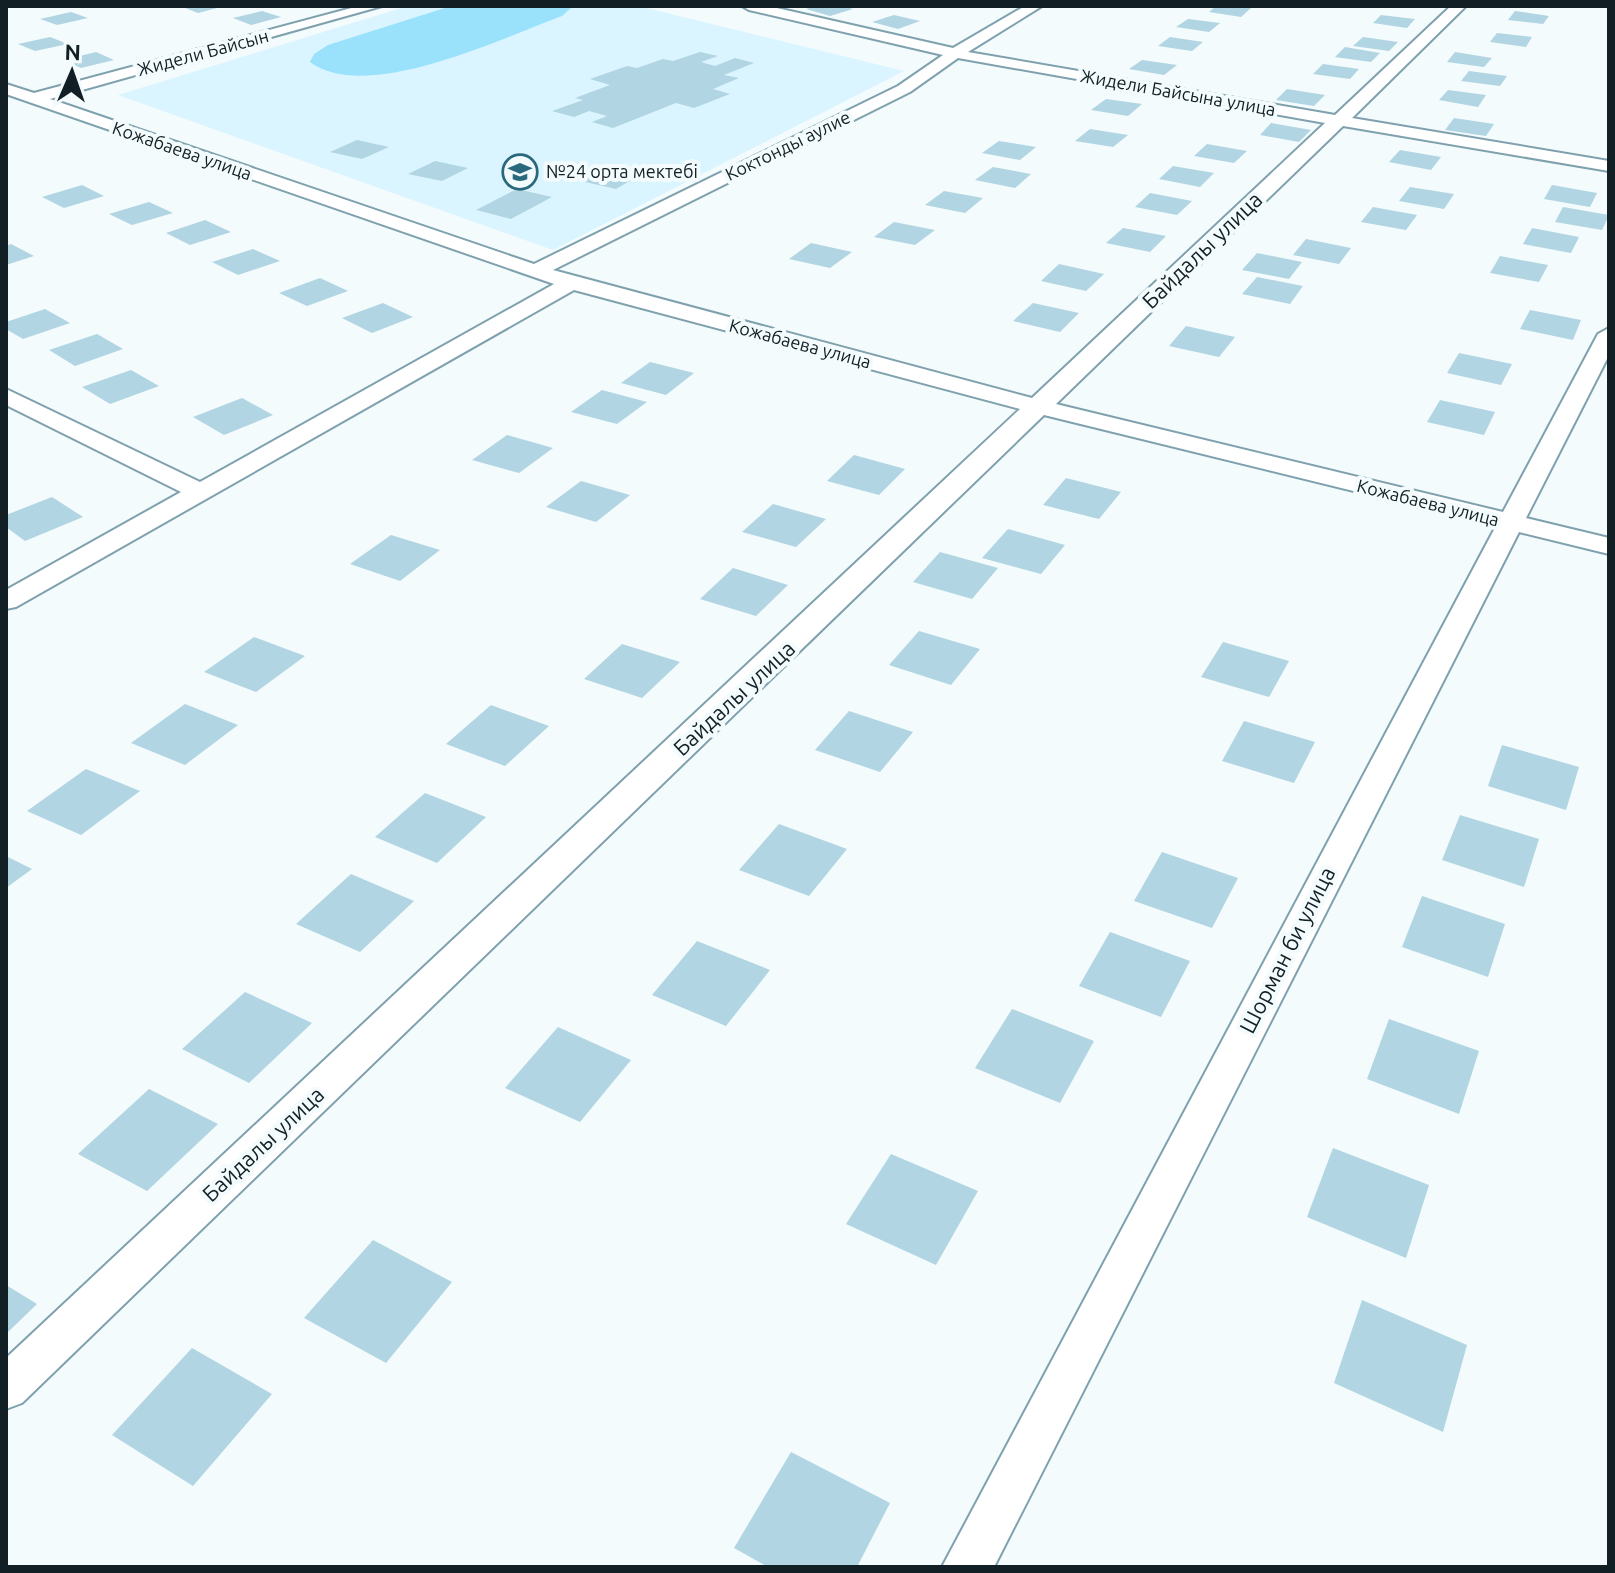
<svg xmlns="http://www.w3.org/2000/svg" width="1615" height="1573" font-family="Ubuntu,sans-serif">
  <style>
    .built { fill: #daf5ff }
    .green { fill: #9ae2fc }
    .building { fill: #b1d5e2 }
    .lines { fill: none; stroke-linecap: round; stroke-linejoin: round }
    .minor-casing { stroke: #7fa1ae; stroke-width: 4 }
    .minor { fill: #fff; fill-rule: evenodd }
    .labels { text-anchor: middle; stroke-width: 8; stroke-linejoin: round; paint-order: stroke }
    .far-street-label { font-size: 18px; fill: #121f24; stroke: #f3fbfd }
    .far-poi-label { font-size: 18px; fill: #121f24; stroke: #f3fbfd; text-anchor: start }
    .street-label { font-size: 22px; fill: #121f24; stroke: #f3fbfd }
  </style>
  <rect width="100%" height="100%" fill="#f3fbfd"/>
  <path class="built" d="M408,6h230l266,65 -351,179 -435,-155z"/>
  <path class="green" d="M451,6l121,1 -10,9c-60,22 -196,88 -252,46l4,-8 14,-9z"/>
  <g class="building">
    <path d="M180,6h41v1l-23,6z"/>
    <path d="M817,6h25l11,3 -23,7 -24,-7z"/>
    <path d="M1216,6h20l15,2 -10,9 -32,-5z"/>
    <path d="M262,11l19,6 -30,8 -18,-7z"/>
    <path d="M1515,11l34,5 -6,8 -35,-4z"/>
    <path d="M71,12l17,6 -31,7 -17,-6z"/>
    <path d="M894,15l26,6 -22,8 -26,-7z"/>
    <path d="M1381,15l34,4 -8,9 -34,-5z"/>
    <path d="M1188,19l32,4 -11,9 -33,-5z"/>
    <path d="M1497,33l35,4 -6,10 -36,-5z"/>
    <path d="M50,37l18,7 -33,7 -17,-7z"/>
    <path d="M1170,37l33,5 -11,9 -34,-5z"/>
    <path d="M1363,37l35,5 -9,9 -36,-5z"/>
    <path d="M1345,47l35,6 -9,9 -36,-5z"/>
    <path d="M96,52l18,8 -33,8 -18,-8z"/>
    <path d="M700,52l18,4 -17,6 14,4 20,-8 19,5 -30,12 15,3 -26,11 17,5 -36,14 -18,-5 -63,25 -21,-6 15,-6 -18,-5 -15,6 -22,-6 31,-11 -8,-2 35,-13 -20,-6 37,-13 10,2 26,-9 10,2z"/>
    <path d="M1455,52l37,6 -8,9 -37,-5z"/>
    <path d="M1142,60l35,5 -13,10 -35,-6z"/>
    <path d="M1323,64l36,5 -9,10 -37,-5z"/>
    <path d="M1469,71l38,5 -7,10 -39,-5z"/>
    <path d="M1287,89l38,6 -11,11 -38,-6z"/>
    <path d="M1448,90l38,5 -8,12 -39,-7z"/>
    <path d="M1106,99l36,5 -14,12 -37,-6z"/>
    <path d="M1454,118l40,6 -8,12 -41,-6z"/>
    <path d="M1271,123l40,7 -12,12 -39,-7z"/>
    <path d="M1090,129l38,6 -15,12 -38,-6z"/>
    <path d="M357,140l32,7 -27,12 -32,-7z"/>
    <path d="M999,141l37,6 -16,13 -38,-7z"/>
    <path d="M1207,144l40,7 -13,12 -40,-7z"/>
    <path d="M1400,150l41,7 -10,13 -42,-8z"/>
    <path d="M435,161l33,7 -26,13 -34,-7z"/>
    <path d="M1173,166l41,7 -14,14 -41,-8z"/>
    <path d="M993,167l38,7 -16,14 -40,-8z"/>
    <path d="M605,168l35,7 -24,14 -35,-8z"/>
    <path d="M82,185l22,11 -40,12 -22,-11z"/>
    <path d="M1552,185l45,8 -7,14 -46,-8z"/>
    <path d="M1410,187l44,7 -10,15 -45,-8z"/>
    <path d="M517,189l35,8 -41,22 -35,-9z"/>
    <path d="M944,191l39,7 -18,15 -40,-8z"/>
    <path d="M1150,193l42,8 -15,14 -42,-8z"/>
    <path d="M149,202l24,11 -41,12 -23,-11z"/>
    <path d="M1373,207l44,8 -11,15 -45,-8z"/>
    <path d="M1563,207l46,8 -7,15 -47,-8z"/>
    <path d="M205,220l26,12 -41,13 -24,-12z"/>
    <path d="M894,222l41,8 -20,15 -41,-8z"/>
    <path d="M1123,228l43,8 -16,16 -44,-9z"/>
    <path d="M1532,228l47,9 -8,16 -48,-9z"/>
    <path d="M1306,239l45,9 -12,16 -46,-9z"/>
    <path d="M811,243l41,9 -22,16 -41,-9z"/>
    <path d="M11,244l23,12 -28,9v-19z"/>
    <path d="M253,249l27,12 -42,14 -26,-13z"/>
    <path d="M1257,253l45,9 -13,17 -47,-9z"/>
    <path d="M1500,256l48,9 -9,17 -49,-9z"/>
    <path d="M1059,264l45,10 -18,17 -45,-10z"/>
    <path d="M1257,277l46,9 -13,18 -48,-10z"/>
    <path d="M320,278l28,13 -41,15 -28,-13z"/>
    <path d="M383,303l30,14 -41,16 -30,-15z"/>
    <path d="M1033,303l46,10 -19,19 -47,-11z"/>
    <path d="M45,309l25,14 -47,16 -17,-10v-7z"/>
    <path d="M1530,310l51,10 -8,20 -53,-11z"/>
    <path d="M1186,326l49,11 -16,20 -50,-11z"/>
    <path d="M97,334l26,15 -48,17 -26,-16z"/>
    <path d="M1459,353l53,11 -11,21 -54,-12z"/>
    <path d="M650,362l44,11 -28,22 -45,-12z"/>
    <path d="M131,370l28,16 -49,18 -28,-17z"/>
    <path d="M602,390l45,12 -30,22 -46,-12z"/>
    <path d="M242,398l31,17 -49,20 -31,-18z"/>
    <path d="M1440,400l55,12 -11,23 -57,-13z"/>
    <path d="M507,435l46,13 -34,25 -47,-13z"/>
    <path d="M854,455l51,14 -26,26 -52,-14z"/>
    <path d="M1066,478l55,14 -22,27 -56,-14z"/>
    <path d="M581,481l49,14 -34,27 -50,-15z"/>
    <path d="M52,497l31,20 -58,24 -19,-14v-12z"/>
    <path d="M773,504l53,15 -30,28 -54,-15z"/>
    <path d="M1008,529l57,16 -24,29 -59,-16z"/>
    <path d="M391,535l49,15 -40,31 -50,-17z"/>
    <path d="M940,552l58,16 -26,31 -59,-17z"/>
    <path d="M733,568l55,17 -32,31 -56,-17z"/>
    <path d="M919,631l61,18 -29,36 -62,-20z"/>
    <path d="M254,637l51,19 -49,36 -52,-20z"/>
    <path d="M1223,642l66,19 -20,36 -68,-20z"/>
    <path d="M622,644l58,18 -38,36 -58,-19z"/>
    <path d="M185,704l53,21 -53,40 -54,-22z"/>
    <path d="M491,705l58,21 -44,40 -59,-22z"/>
    <path d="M849,711l64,21 -33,40 -65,-22z"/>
    <path d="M1244,721l71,21 -21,41 -72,-22z"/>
    <path d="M1502,745l77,22 -13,43 -78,-24z"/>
    <path d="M86,769l54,22 -59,44 -54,-24z"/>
    <path d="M425,793l61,24 -49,46 -62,-26z"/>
    <path d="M1460,815l79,24 -15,48 -82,-27z"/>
    <path d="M779,824l68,25 -38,47 -70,-26z"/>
    <path d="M1162,852l76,26 -26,50 -78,-27z"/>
    <path d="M6,856l26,13 -26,19z"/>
    <path d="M351,874l63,27 -54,51 -64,-28z"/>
    <path d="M1422,896l83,28 -17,53 -86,-30z"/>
    <path d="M1110,932l80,29 -29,56 -82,-31z"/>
    <path d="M697,941l73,29 -44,56 -74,-31z"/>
    <path d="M245,992l67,31 -63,60 -67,-34z"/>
    <path d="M1012,1009l82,32 -34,62 -85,-35z"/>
    <path d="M1389,1019l90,32 -20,63 -92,-35z"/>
    <path d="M558,1027l73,33 -51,62 -75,-34z"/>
    <path d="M149,1089l69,35 -71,67 -69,-37z"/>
    <path d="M1333,1148l96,37 -23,73 -99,-41z"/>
    <path d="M891,1154l87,37 -42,74 -90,-41z"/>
    <path d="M373,1240l79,42 -66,81 -82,-45z"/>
    <path d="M6,1285l31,19 -31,30z"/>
    <path d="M1362,1300l105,45 -24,87 -109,-49z"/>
    <path d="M192,1348l80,46 -79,92 -81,-51z"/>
    <path d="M791,1452l99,51 -33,64h-89l-34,-19z"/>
  </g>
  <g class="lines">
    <defs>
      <path id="minor" d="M359,6h23l-332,93 484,165 364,-178 45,-31 -194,-45 -7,-4h26l185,42 72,-42h17l-74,46 367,63 116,-109h15l-114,112 257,43v10l-266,-45 -287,278 447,108 95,-178 11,-6v27l-83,163 83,20v16l-90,-22 -525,1035h-52l554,-1041 -452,-111 -1022,988 -16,6v-51l1014,-949 -446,-119 -558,317 -10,2v-19l175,-98 -175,-87v-16l194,93 354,-198 -548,-190v-10l28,9zM958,58l367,65 -293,275 -479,-128 357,-178z"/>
    </defs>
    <use href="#minor" class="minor-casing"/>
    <use href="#minor" class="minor"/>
  </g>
  <defs>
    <symbol id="school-ring" viewBox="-11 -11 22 22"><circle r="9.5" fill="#f3fbfd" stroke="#29697e" stroke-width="1.5"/><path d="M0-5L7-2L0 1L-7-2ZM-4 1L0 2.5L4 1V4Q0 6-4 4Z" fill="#29697e"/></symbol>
  </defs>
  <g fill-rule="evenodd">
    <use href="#school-ring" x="500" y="152" width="40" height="40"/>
  </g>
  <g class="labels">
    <g class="far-street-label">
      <text transform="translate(203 53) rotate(-15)" y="6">Жидели Байсын</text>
      <text transform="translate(1178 93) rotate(10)" y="6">Жидели Байсына улица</text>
      <text transform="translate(788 146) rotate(-26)" y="6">Коктонды аулие</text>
      <text transform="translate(182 151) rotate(19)" y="6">Кожабаева улица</text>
      <text transform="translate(800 344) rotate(15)" y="6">Кожабаева улица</text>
      <text transform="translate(1428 503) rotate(14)" y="6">Кожабаева улица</text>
    </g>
    <g class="far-poi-label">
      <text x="546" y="178">№24 орта мектебі</text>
    </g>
    <g class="street-label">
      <text transform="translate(1202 250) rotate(-44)" y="8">Байдалы улица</text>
      <text transform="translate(734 698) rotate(-43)" y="8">Байдалы улица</text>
      <text transform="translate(1287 950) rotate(-63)" y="8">Шорман би улица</text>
      <text transform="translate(263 1144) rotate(-43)" y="8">Байдалы улица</text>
    </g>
  </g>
  <rect width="1615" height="1573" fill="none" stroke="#121f24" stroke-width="16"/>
  <g transform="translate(72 72) rotate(2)" stroke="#f3fbfd" stroke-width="6" paint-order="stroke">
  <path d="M0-6L14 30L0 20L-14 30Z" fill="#121f24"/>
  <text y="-12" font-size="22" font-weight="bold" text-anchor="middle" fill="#121f24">N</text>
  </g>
</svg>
